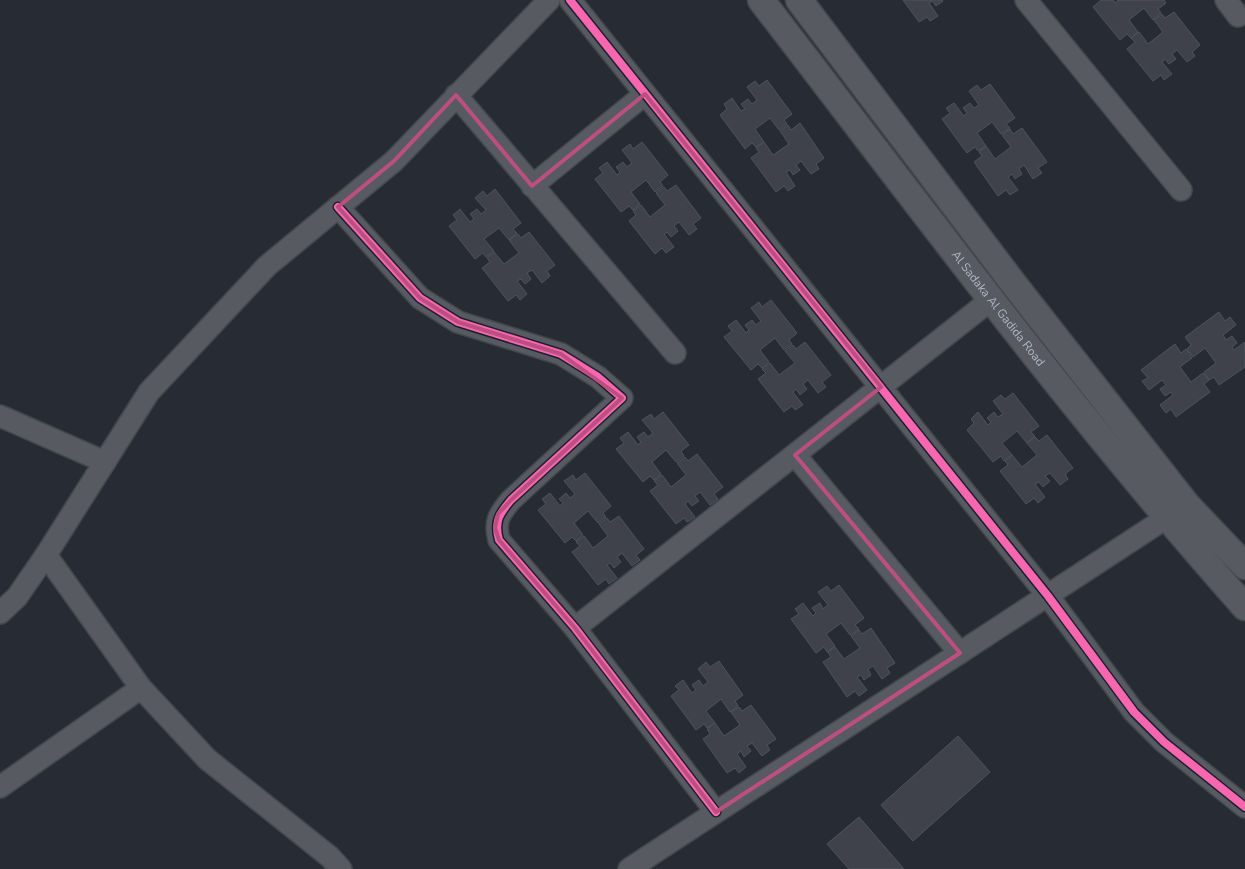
<svg xmlns="http://www.w3.org/2000/svg" width="1245" height="869" font-family="'Nunito Sans',sans-serif">
  <style>
    .building { fill: #3f424a; stroke: #4f535b }
    .lines { fill: none; stroke-linecap: round; stroke-linejoin: round }
    .minor-casing { stroke: #43464d; stroke-width: 24 }
    .tertiary-casing { stroke: #43464d; stroke-width: 29 }
    .minor { stroke: #575a61; stroke-width: 21 }
    .tertiary { stroke: #575a61; stroke-width: 26 }
    .cycleway-casing { stroke: #1b202e; stroke-width: 11 }
    .cycleway { stroke: #f766af; stroke-width: 8 }
    .marked { fill: none; stroke: #bc4f80; stroke-width: 4; stroke-linejoin: round }
    .labels { text-anchor: middle; stroke-width: 4; stroke-linejoin: round; paint-order: stroke }
    .street-label { font-size: 12px; fill: #b0b6c5; stroke: #1b202e }
  </style>
  <rect width="100%" height="100%" fill="#272b34"/>
  <g class="building">
    <path d="M903,0h39l1,1 -7,5 -4,-5 -3,2 9,13 -8,5 -3,-4 -8,5z"/>
    <path d="M1101,0h12l2,3 3,-3h46l2,3 -8,6 3,4 -8,7 -9,-12 -15,12 9,12 -7,6 -4,-4 -7,6 -27,-33z"/>
    <path d="M1174,12l26,33 -8,7 3,4 -8,6 -10,-12 -5,4 4,5 -7,5 -4,-5 -3,3 10,12 -8,6 -3,-5 -8,6 -26,-32 8,-7 -4,-4 8,-6 9,12 15,-12 -9,-12 8,-6 3,4z"/>
    <path d="M767,80l25,34 -8,6 3,4 -8,6 -9,-12 -15,11 9,13 -8,5 -4,-4 -7,6 -25,-34 7,-6 -3,-5 8,-6 9,13 4,-2 -4,-5 7,-5 4,5 5,-4 -10,-13 8,-6 4,5z"/>
    <path d="M990,84l25,34 -9,6 4,4 -9,6 -9,-12 -15,11 9,13 -8,5 -3,-4 -8,6 -25,-34 8,-6 -4,-5 8,-5 10,13 3,-3 -4,-5 7,-5 4,5 5,-3 -10,-14 8,-6 4,5z"/>
    <path d="M800,123l24,35 -8,6 3,5 -8,5 -10,-13 -5,4 4,5 -7,5 -3,-5 -4,2 9,14 -7,5 -4,-5 -8,6 -25,-34 8,-6 -3,-4 8,-6 9,13 16,-11 -9,-13 8,-6 3,5z"/>
    <path d="M1022,128l25,34 -9,6 4,5 -9,6 -9,-14 -5,4 3,5 -7,5 -3,-5 -4,3 10,13 -8,5 -4,-5 -8,6 -24,-34 8,-6 -3,-4 7,-6 9,13 16,-12 -9,-12 8,-6 3,5z"/>
    <path d="M642,142l26,33 -8,7 3,4 -8,6 -9,-12 -15,12 9,12 -7,6 -4,-4 -8,6 -26,-33 8,-6 -4,-5 8,-6 10,13 3,-3 -4,-5 7,-5 4,5 5,-4 -10,-13 8,-6 3,5z"/>
    <path d="M676,185l25,33 -8,6 4,5 -8,6 -10,-13 -5,4 4,5 -7,6 -4,-5 -3,2 10,13 -8,6 -4,-5 -7,6 -26,-33 7,-6 -3,-4 8,-6 9,12 15,-12 -9,-12 8,-6 3,4z"/>
    <path d="M495,189l26,34 -8,6 4,4 -8,7 -10,-12 -15,11 10,12 -8,6 -3,-4 -8,6 -26,-33 8,-6 -4,-5 7,-6 10,13 4,-3 -4,-5 7,-5 4,5 5,-4 -11,-12 8,-7 4,5z"/>
    <path d="M529,232l26,33 -8,6 3,5 -8,7 -10,-13 -5,3 4,6 -6,5 -4,-5 -4,2 10,13 -7,6 -4,-5 -8,6 -26,-33 8,-6 -3,-4 7,-6 10,12 15,-11 -10,-13 9,-6 3,4z"/>
    <path d="M771,300l26,33 -8,7 3,4 -8,6 -9,-12 -15,12 9,12 -7,6 -4,-4 -7,6 -27,-33 8,-6 -4,-5 8,-6 10,13 3,-3 -4,-5 7,-5 4,5 5,-4 -10,-13 8,-6 3,5z"/>
    <path d="M1219,312l6,9 5,-4 6,8 -13,10 3,5 6,-4 5,7 -5,4 2,3 11,-8v25l-26,18 -5,-8 -5,3 -5,-8 12,-9 -11,-15 -12,9 -6,-8 4,-4 -6,-8z"/>
    <path d="M805,342l26,33 -9,7 4,5 -8,6 -10,-13 -5,4 4,5 -7,6 -4,-6 -3,3 10,13 -8,5 -3,-4 -8,6 -26,-33 8,-6 -4,-4 8,-6 9,12 16,-12 -10,-12 8,-6 3,4z"/>
    <path d="M1175,344l6,9 5,-4 6,9 -12,9 11,15 12,-9 6,7 -5,4 6,8 -34,25 -5,-8 -5,4 -6,-8 13,-10 -2,-3 -6,4 -5,-7 6,-4 -4,-5 -13,10 -7,-9 6,-3 -7,-8z"/>
    <path d="M1013,393l26,33 -8,6 4,4 -8,7 -10,-12 -15,12 10,12 -8,6 -3,-5 -8,6 -26,-32 7,-7 -3,-4 7,-7 10,13 3,-3 -4,-4 7,-6 4,5 5,-3 -10,-13 8,-6 4,4z"/>
    <path d="M663,412l26,33 -8,6 3,5 -8,6 -10,-12 -14,12 9,12 -7,6 -4,-4 -7,6 -27,-33 8,-6 -4,-5 8,-6 10,13 3,-3 -4,-5 7,-5 4,5 5,-4 -11,-13 9,-6 3,5z"/>
    <path d="M1047,435l26,33 -8,6 3,5 -8,6 -10,-12 -5,3 5,5 -7,6 -4,-5 -4,2 10,13 -7,6 -4,-5 -8,6 -26,-33 8,-6 -3,-4 7,-6 10,12 15,-12 -10,-12 8,-6 4,4z"/>
    <path d="M697,454l26,33 -9,7 4,5 -8,6 -10,-13 -5,4 4,5 -7,5 -4,-5 -3,3 10,13 -8,5 -3,-4 -8,6 -26,-33 8,-6 -4,-4 8,-6 9,12 15,-12 -9,-12 8,-6 3,4z"/>
    <path d="M585,473l26,33 -8,7 3,4 -8,6 -10,-12 -14,12 9,12 -7,6 -4,-4 -7,6 -27,-33 8,-6 -4,-5 8,-6 10,13 3,-3 -4,-4 7,-6 4,5 5,-4 -11,-13 9,-6 3,5z"/>
    <path d="M619,516l25,33 -8,6 4,5 -8,6 -10,-13 -5,4 4,5 -7,6 -4,-5 -3,2 10,13 -8,6 -3,-5 -8,6 -26,-33 8,-6 -4,-4 8,-6 9,12 15,-12 -9,-12 8,-6 3,4z"/>
    <path d="M839,585l25,33 -9,7 4,4 -9,6 -9,-12 -15,11 9,12 -8,6 -3,-5 -8,6 -25,-34 8,-5 -4,-5 8,-6 10,13 3,-3 -4,-5 8,-5 3,6 5,-4 -10,-13 9,-6 4,5z"/>
    <path d="M871,628l24,35 -8,5 3,5 -8,6 -9,-13 -5,3 3,6 -7,5 -3,-5 -4,2 10,13 -8,6 -4,-5 -8,6 -24,-35 8,-5 -3,-5 7,-5 9,12 16,-11 -9,-12 8,-6 3,4z"/>
    <path d="M719,661l24,34 -8,6 3,5 -8,6 -9,-13 -15,12 9,12 -8,5 -3,-4 -8,6 -25,-34 8,-6 -4,-4 8,-6 9,13 4,-3 -4,-5 7,-5 4,6 5,-4 -10,-13 8,-7 4,5z"/>
    <path d="M751,705l25,34 -9,6 3,5 -8,6 -10,-13 -5,3 4,5 -7,6 -3,-6 -4,3 9,13 -7,6 -4,-5 -8,5 -24,-34 7,-5 -3,-5 8,-6 9,13 16,-11 -9,-13 8,-5 3,4z"/>
    <path d="M958,736l32,36 -77,69 -32,-36z"/>
    <path d="M859,817l45,52h-55l-22,-25z"/>
  </g>
  <g class="lines">
    <defs>
      <g id="minor">
        <path d="M570,0l478,596 86,116 30,30 81,65"/>
        <path d="M1026,0l155,190"/>
        <path d="M1226,0l12,16"/>
        <path d="M456,95l219,258"/>
        <path d="M532,186l113,-92"/>
        <path d="M338,207l82,91 38,24 103,32 37,23 24,21 -111,102c-12,14 -17,22 -12,40l76,88 141,184"/>
        <path d="M0,416l105,46"/>
        <path d="M795,455l165,198"/>
        <path d="M46,555l95,133 66,71 123,98 11,12"/>
        <path d="M0,613l17,-16 29,-42 103,-163 118,-126 127,-105 155,-161"/>
        <path d="M575,628l417,-329"/>
        <path d="M0,787l141,-99"/>
        <path d="M629,869l537,-351"/>
      </g>
      <g id="tertiary">
        <path id="s1" d="M761,0c158,205 312,414 484,607"/>
        <path d="M799,0l214,283 174,222 58,61"/>
      </g>
    </defs>
    <use href="#minor" class="minor-casing"/>
    <use href="#tertiary" class="tertiary-casing"/>
    <use href="#minor" class="minor"/>
    <use href="#tertiary" class="tertiary"/>
    <defs>
      <g id="cycleway">
        <path d="M570,0l478,596 86,116 30,30 81,65"/>
        <path d="M338,207l82,91 38,24 103,32 37,23 24,21 -111,102c-12,14 -17,22 -12,40l76,88 141,184"/>
      </g>
    </defs>
    <use href="#cycleway" class="cycleway-casing"/>
    <use href="#cycleway" class="cycleway"/>
  </g>
  <path class="marked" d="M645,94l236,293 -86,68 165,198 -244,159 -141,-184 -76,-88 -4,-12 3,-14 13,-14 111,-102 -61,-44 -103,-32 -38,-24 -82,-91 56,-46 62,-66 76,91z"/>
  <g class="labels">
    <g class="street-label">
      <text dy="4" stroke="none"><textPath href="#s1" startOffset="389">Al Sadaka Al Gadida Road</textPath></text>
    </g>
  </g>
</svg>
